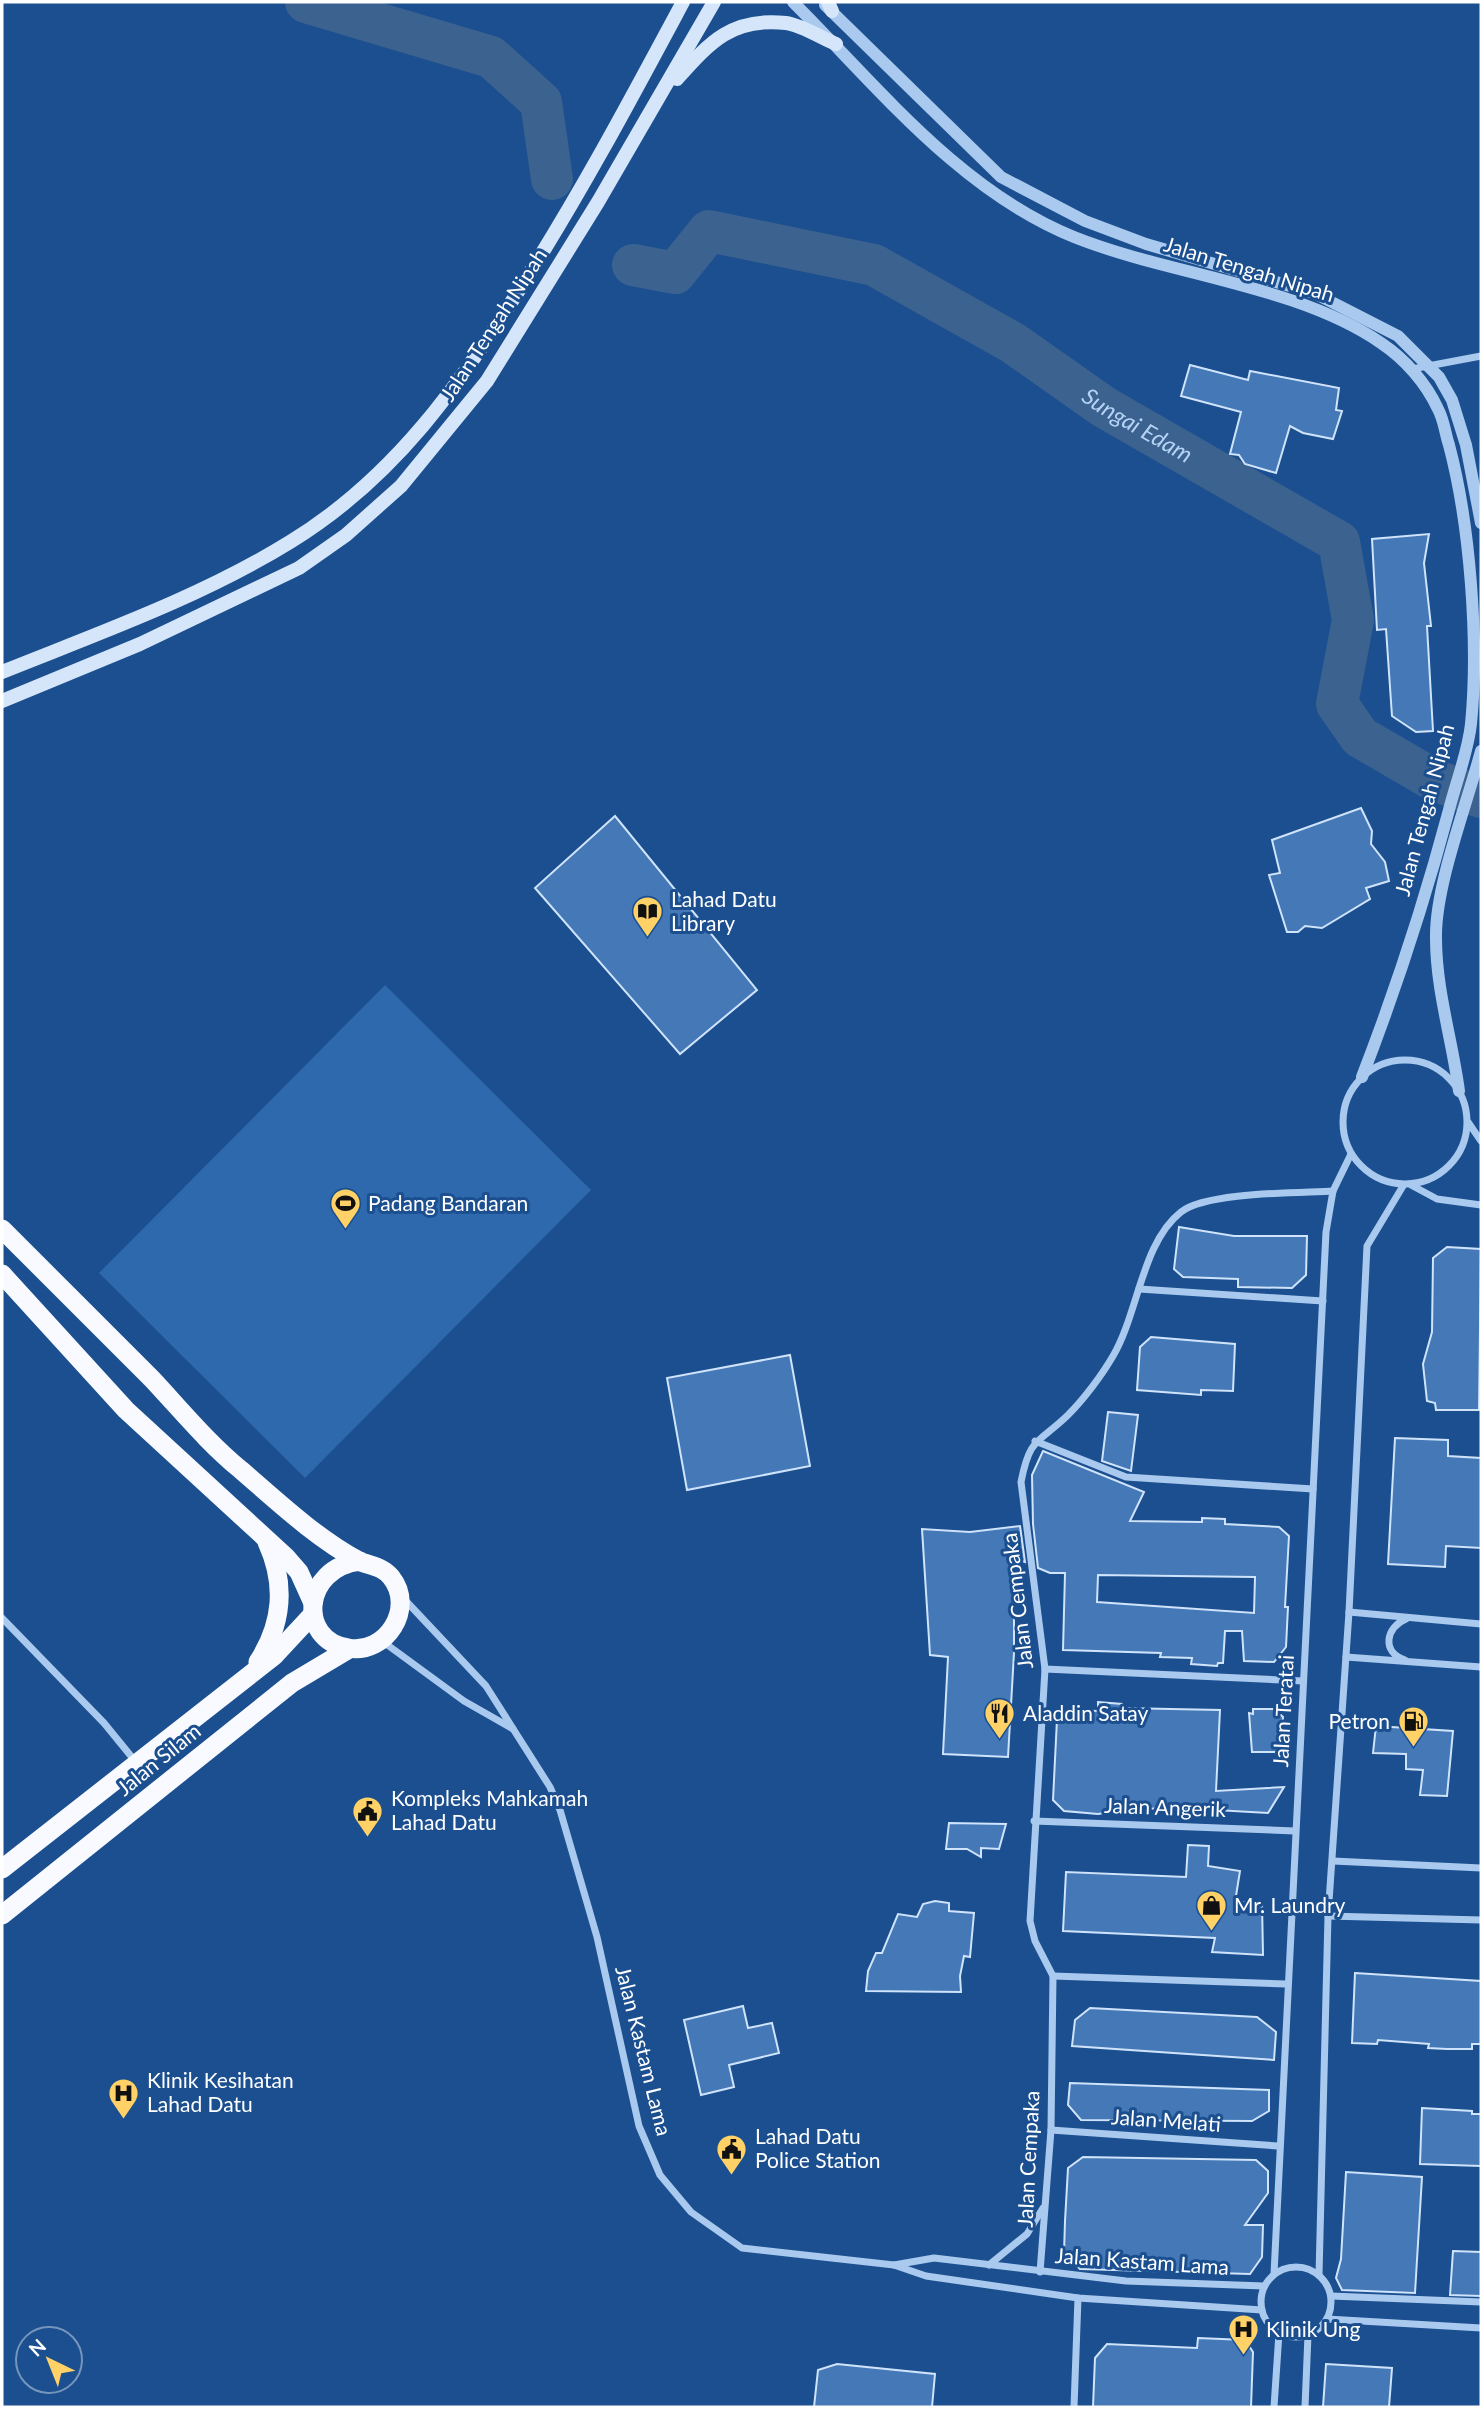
<svg xmlns="http://www.w3.org/2000/svg" width="1483" height="2409" font-family="Lato,sans-serif">
  <style>
    .green { fill: #2e69ad }
    .lines { fill: none; stroke-linecap: round; stroke-linejoin: round }
    .river { stroke: #3c6290; stroke-width: 42 }
    .building { fill: #4478b7; stroke: #cfe3fa; stroke-width: 2; fill-rule: evenodd }
    .minor { stroke: #a9c9ee; stroke-width: 7 }
    .tertiary { stroke: #a9c9ee; stroke-width: 12 }
    .secondary { stroke: #d6e6fa; stroke-width: 14 }
    .trunk { stroke: #f8faff; stroke-width: 19 }
    .labels { text-anchor: middle; stroke-width: 6; stroke-linejoin: round; paint-order: stroke }
    .street-label { font-size: 21px; fill: #fff; stroke: #1b4f8f }
    .poi-label { font-size: 21px; fill: #fff; stroke: #1b4f8f; text-anchor: start }
    .water-label { font-size: 23px; font-style: italic; fill: #b5d3f5; stroke: #1b4f8f }
  </style>
  <rect width="100%" height="100%" fill="#1b4f8f"/>
  <path class="green" d="M385,985l206,205 -286,288 -206,-205z"/>
  <g class="lines">
    <g class="river">
      <path d="M306,2l185,55 50,45 11,77"/>
      <path id="s1" d="M633,265l42,8 34,-42 165,34 139,78 91,64 235,135 14,78 -16,84 23,33 74,43 47,17"/>
    </g>
  </g>
  <g class="building">
    <path d="M1190,365l58,15 2,-9 89,17 -3,22 6,1 -9,28 -30,-6 -13,-7 -14,47 -31,-9 -6,-9 -9,-1 11,-42 -60,-16z"/>
    <path d="M1429,534l-5,29 7,63h-4l6,105 -17,1 -24,-16 -6,-87 -9,1 -5,-91z"/>
    <path d="M1361,808l11,23 -1,13 14,18 4,19 -23,7 4,11 -48,29 -17,-2 -7,6h-11l-18,-57 11,-2 -8,-33z"/>
    <path d="M615,816l142,174 -77,64 -145,-166z"/>
    <path d="M1179,1227l55,9h73l-1,39 -14,13 -54,-1v-8l-55,-2 -9,-8z"/>
    <path d="M1447,1247l34,2 -2,161h-43l-1,-7 -8,-2 -4,-37 9,-32 1,-74z"/>
    <path d="M1151,1337l84,7 -2,47 -32,-1v5l-64,-5 3,-43z"/>
    <path d="M790,1355l20,111 -123,24 -20,-112z"/>
    <path d="M1108,1412l30,3 -7,56 -29,-10z"/>
    <path d="M1395,1438l53,2v16l33,2v90l-35,-2 -1,21 -57,-3z"/>
    <path d="M1043,1451l101,41 -14,29 72,1v-4l23,1v5l54,3 10,9 -4,71h3l-2,40 -12,15 -30,-1 -2,-30h-17l-2,32h-5l-1,3 -26,-2 1,-6 -32,-1 1,-4 -98,-3 2,-77h-15l-12,-5 -5,-44 -1,-49zM1098,1575l157,2 -1,36 -157,-11z"/>
    <path d="M1020,1526l5,36 -11,-4v95l-6,104 -65,-3 5,-97 -18,-2 -8,-126 48,3z"/>
    <path d="M1098,1702l24,2v4l98,2 -4,81 68,-4 -16,26 -88,-5 -47,1 -35,5 -34,-3 -11,-11 4,-81 12,-9 29,1z"/>
    <path d="M1253,1709h21l9,8 -2,35h-29l-3,-39 4,1z"/>
    <path d="M1376,1726l77,5 -6,65 -27,-1 3,-25 -17,-1v-15l-33,-1z"/>
    <path d="M949,1823l57,1 -7,25 -18,-1v9l-14,-8h-21z"/>
    <path d="M1188,1845l21,1 -1,20 32,5 -5,31 27,1 1,52 -51,-3 3,-14 -152,-7 3,-59 120,5z"/>
    <path d="M935,1901l14,2v8l25,2 -4,44 -6,-1 -4,20 1,16 -95,-1 2,-20 8,-18h6l16,-39 19,3 6,-13z"/>
    <path d="M1355,1973l126,8v63h-9v5h-25l-19,-1 1,-4 -51,-4 -1,4 -25,-1z"/>
    <path d="M743,2006l5,22 24,-5 7,30 -50,12 5,22 -33,8 -17,-75z"/>
    <path d="M1090,2008l167,9 19,15 -2,28 -202,-14 3,-26z"/>
    <path d="M1070,2083l199,7v21l-17,10 -171,-1 -13,-15z"/>
    <path d="M1422,2108l50,3v3h9v52l-61,-2z"/>
    <path d="M1083,2157l173,3 12,11v22l-23,32h18l-1,32 -12,17 -170,-5 -16,-16 1,-32 3,-53z"/>
    <path d="M1346,2172l76,5 -7,116 -73,-3 -6,-12 5,-19z"/>
    <path d="M1453,2251l28,1v44l-31,-1z"/>
    <path d="M1198,2338l47,2 8,12 -2,55h-158l2,-49 12,-14 90,4z"/>
    <path d="M837,2364l98,10 -3,33h-118l4,-37z"/>
    <path d="M1326,2364l66,4 -3,39h-66z"/>
  </g>
  <g class="lines">
    <g class="minor">
      <path d="M1412,369l69,-13"/>
      <circle cx="1405" cy="1122" r="62"/>
      <path d="M1468,1122l13,19"/>
      <path d="M1411,1185l26,14 44,6"/>
      <path d="M1139,1289l184,12"/>
      <path d="M1035,1441l91,36 187,12"/>
      <path d="M405,1600l81,86 64,101 10,23 37,127 42,189 21,49 31,37 51,36 152,17 32,11 152,22 184,12"/>
      <path d="M1349,1612l132,12"/>
      <path d="M2,1618l102,105 31,38"/>
      <path d="M382,1641l82,60 49,28"/>
      <path d="M1346,1657l135,10"/>
      <path d="M1405,1660c-24,-8 -19,-33 1,-41"/>
      <path d="M1045,1669l258,12"/>
      <path d="M1034,1821l261,10"/>
      <path d="M1333,1861l148,7"/>
      <path d="M1328,1916l153,4"/>
      <path d="M1053,1976l233,8"/>
      <path d="M1051,2130l227,16"/>
      <path d="M894,2265l40,-7 192,23 138,5"/>
      <path d="M989,2265l38,-31 16,-26"/>
      <circle cx="1296" cy="2302" r="35"/>
      <path d="M1040,2272l11,-142 2,-154 -18,-35 -5,-20 15,-252 -24,-187c9,-46 17,-38 47,-67 16,-16 34,-40 45,-59 25,-42 29,-114 68,-144 25,-20 117,-19 152,-21"/>
      <path d="M1274,2274l52,-1042 7,-41 18,-37"/>
      <path d="M1319,2275l9,-359 21,-304 18,-366 36,-60"/>
      <path d="M1331,2296l150,6"/>
      <path d="M1327,2319l154,9"/>
      <path d="M1074,2407l4,-109"/>
      <path d="M1274,2407l5,-74"/>
      <path d="M1305,2407l3,-72"/>
    </g>
    <g class="tertiary">
      <path d="M793,2c85,85 167,189 281,235 95,38 223,48 307,106 24,16 45,40 57,66 6,11 7,24 11,36 21,79 30,196 22,279 -3,28 -15,58 -22,86 -24,90 -53,179 -87,267"/>
      <path d="M825,5l176,172 84,44 61,23 168,49 84,43 41,41 13,23 14,45 15,78"/>
      <path d="M1459,1091c-7,-52 -23,-101 -23,-153 -1,-52 31,-134 45,-187"/>
    </g>
    <g class="secondary">
      <path d="M828,2l4,9"/>
      <path d="M677,79c33,-37 55,-62 109,-56 16,2 35,15 50,21"/>
      <path d="M2,672c97,-39 199,-75 288,-130 105,-64 171,-159 234,-260 58,-91 108,-185 159,-280"/>
      <path d="M2,701l138,-57 159,-76 47,-33 55,-49 86,-105 111,-179 116,-200"/>
    </g>
    <g class="trunk">
      <path d="M2,1229c50,50 100,100 150,150 29,31 56,64 89,91 36,31 75,68 118,91 11,5 23,5 32,16 25,31 -5,78 -43,71 -51,-8 -46,-80 12,-87"/>
      <path d="M2,1274l124,136 160,147 13,15 14,31"/>
      <path d="M258,1662c25,-39 28,-78 9,-120"/>
      <path d="M2,1869l272,-213 39,-42"/>
      <path d="M2,1915l290,-232 57,-34"/>
    </g>
  </g>
  <defs>
    <symbol id="library-pin" viewBox="-11 -11 22 30"><path d="M0 17L-7.5 6A9.5 9.5 0 1 1 7.5 6Z" fill="#ffd166" stroke="#1b4f8f"/><path d="M-6-4Q-3-5.5-.7-3.5V5Q-3 3-6 4ZM6-4Q3-5.5 .7-3.5V5Q3 3 6 4Z" fill="#111"/></symbol>
    <symbol id="stadium-pin" viewBox="-11 -11 22 30"><path d="M0 17L-7.5 6A9.5 9.5 0 1 1 7.5 6Z" fill="#ffd166" stroke="#1b4f8f"/><path d="M0-5a6.5 5 0 1 0 0 10a6.5 5 0 1 0 0-10ZM-3.5-1.8h7v3.6h-7Z" fill="#111"/></symbol>
    <symbol id="restaurant-pin" viewBox="-11 -11 22 30"><path d="M0 17L-7.5 6A9.5 9.5 0 1 1 7.5 6Z" fill="#ffd166" stroke="#1b4f8f"/><path d="M-5-6h1v4h1v-4h1v4h1v-4h1v5L-1.5 .5V6h-2V.5L-5-1ZM5-6V6H3V1.5H1.5Q1.5-4 5-6Z" fill="#111"/></symbol>
    <symbol id="fuel-pin" viewBox="-11 -11 22 30"><path d="M0 17L-7.5 6A9.5 9.5 0 1 1 7.5 6Z" fill="#ffd166" stroke="#1b4f8f"/><path d="M-5.5-6h7V0h2V4h1.3V-2.5L3-4.5l.8-.8L6-3V5H2.5V1h-1V6h-7ZM-4.2-4.7v3.2H.2V-4.7Z" fill="#111"/></symbol>
    <symbol id="civic-pin" viewBox="-11 -11 22 30"><path d="M0 17L-7.5 6A9.5 9.5 0 1 1 7.5 6Z" fill="#ffd166" stroke="#1b4f8f"/><path d="M-.6-6.5H3V-4.5H.6V-3L4-1V1h2V6H-6V1h2V-1L-.6-3ZM-1.2 2.5V6h2.4V2.5Z" fill="#111"/></symbol>
    <symbol id="shop-pin" viewBox="-11 -11 22 30"><path d="M0 17L-7.5 6A9.5 9.5 0 1 1 7.5 6Z" fill="#ffd166" stroke="#1b4f8f"/><path d="M-5-2.5h2.3a2.7 3.5 0 0 1 5.4 0H5L5.5 6h-11ZM-1.5-2.5h3a1.5 2.3 0 0 0-3 0Z" fill="#111"/></symbol>
    <symbol id="hospital-pin" viewBox="-11 -11 22 30"><path d="M0 17L-7.5 6A9.5 9.5 0 1 1 7.5 6Z" fill="#ffd166" stroke="#1b4f8f"/><path d="M-5-5h3v3.5h4V-5h3V5h-3V1.5h-4V5h-3Z" fill="#111"/></symbol>
  </defs>
  <g fill-rule="evenodd">
    <use href="#library-pin" x="630" y="894" width="35" height="47"/>
    <use href="#stadium-pin" x="328" y="1186" width="35" height="47"/>
    <use href="#restaurant-pin" x="982" y="1696" width="35" height="47"/>
    <use href="#fuel-pin" x="1396" y="1704" width="35" height="47"/>
    <use href="#civic-pin" x="350" y="1794" width="35" height="47"/>
    <use href="#shop-pin" x="1194" y="1888" width="35" height="47"/>
    <use href="#hospital-pin" x="106" y="2076" width="35" height="47"/>
    <use href="#civic-pin" x="714" y="2132" width="35" height="47"/>
    <use href="#hospital-pin" x="1226" y="2312" width="35" height="47"/>
  </g>
  <g class="labels">
    <g class="street-label">
      <text transform="translate(1249 270) rotate(17)" y="7">Jalan Tengah Nipah</text>
      <text transform="translate(494 325) rotate(-57)" y="7">Jalan Tengah Nipah</text>
      <text transform="translate(1425 810) rotate(-75)" y="7">Jalan Tengah Nipah</text>
      <text transform="translate(1018 1601) rotate(-97)" y="7">Jalan Cempaka</text>
      <text transform="translate(1284 1711) rotate(-87)" y="7">Jalan Teratai</text>
      <text transform="translate(159 1760) rotate(-39)" y="7">Jalan Silam</text>
      <text transform="translate(1165 1808) rotate(2)" y="7">Jalan Angerik</text>
      <text transform="translate(643 2051) rotate(76)" y="7">Jalan Kastam Lama</text>
      <text transform="translate(1166 2121) rotate(4)" y="7">Jalan Melati</text>
      <text transform="translate(1029 2159) rotate(-87)" y="7">Jalan Cempaka</text>
      <text transform="translate(1142 2262) rotate(4)" y="7">Jalan Kastam Lama</text>
    </g>
    <g class="poi-label">
      <text x="671" y="907">Lahad Datu<tspan x="671" dy="24">Library</tspan></text>
      <text x="368" y="1211">Padang Bandaran</text>
      <text x="1023" y="1721">Aladdin Satay</text>
      <text x="1390" y="1729" text-anchor="end">Petron</text>
      <text x="391" y="1806">Kompleks Mahkamah<tspan x="391" dy="24">Lahad Datu</tspan></text>
      <text x="1234" y="1913">Mr. Laundry</text>
      <text x="147" y="2088">Klinik Kesihatan<tspan x="147" dy="24">Lahad Datu</tspan></text>
      <text x="755" y="2144">Lahad Datu<tspan x="755" dy="24">Police Station</tspan></text>
      <text x="1266" y="2337">Klinik Ung</text>
    </g>
    <g class="water-label">
      <text dy="8" stroke="none"><textPath href="#s1" startOffset="574">Sungai Edam</textPath></text>
    </g>
  </g>
  <rect width="1483" height="2409" fill="none" stroke="#ffffff" stroke-width="7"/>
  <g transform="translate(49 2360) rotate(317)"><circle r="33" fill="#1b4f8f" stroke="#7695bc" stroke-width="2"/>
  <path d="M0-5L12 26L0 18L-12 26Z" fill="#ffd166"/>
  <text y="-10" font-size="19" font-weight="bold" text-anchor="middle" fill="#ffffff">N</text>
  </g>
</svg>
